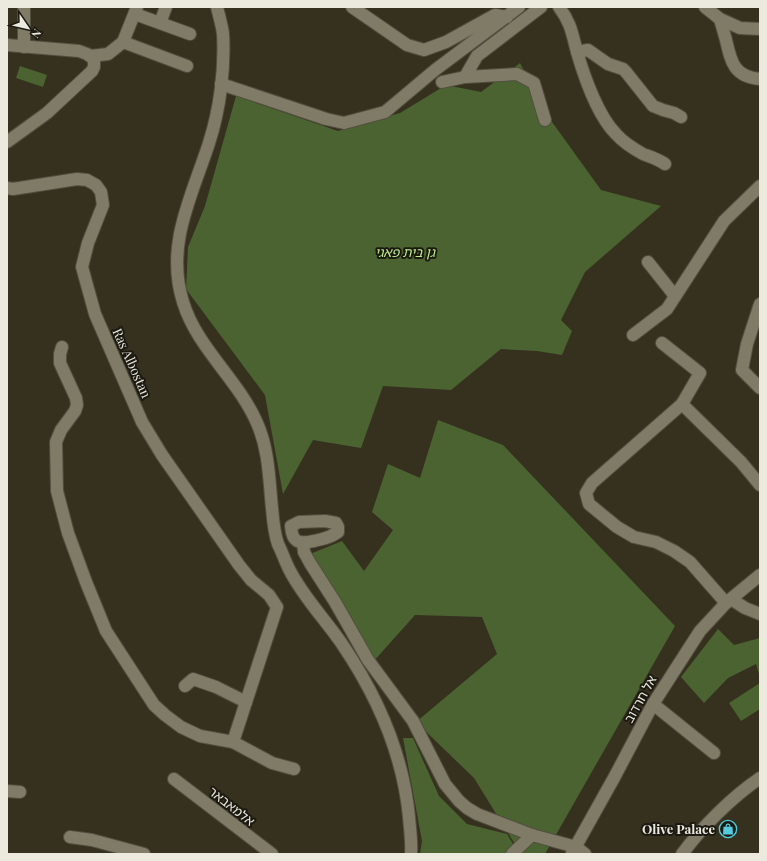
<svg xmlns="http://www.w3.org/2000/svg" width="767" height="861" font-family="'Playfair Display','Noto Sans Hebrew',serif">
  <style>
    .green { fill: #4a6330 }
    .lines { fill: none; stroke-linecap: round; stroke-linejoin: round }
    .minor-casing { stroke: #534f40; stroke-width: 14 }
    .minor { stroke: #807b67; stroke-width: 12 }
    .labels { text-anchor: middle; stroke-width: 4; stroke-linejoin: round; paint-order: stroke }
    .park-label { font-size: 13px; font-style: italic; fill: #bbeb8a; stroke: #1b1911 }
    .street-label { font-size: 13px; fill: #eceade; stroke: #1b1911 }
    .poi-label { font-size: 13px; font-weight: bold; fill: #eceade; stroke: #1b1911; text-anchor: end }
  </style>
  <rect width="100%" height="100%" fill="#36311f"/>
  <g class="green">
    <path d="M520,63l27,52 54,75 60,16 -76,66 -24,48 11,11 -10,24 -25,-4 -36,-2 -50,41 -68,-4 -22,62 -48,-8 -30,54 -18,-99 -79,-106 2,-42 17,-41 31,-110 102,35 62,-18 46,-28 35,7z"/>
    <path d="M20,66l27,9 -4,12 -27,-9z"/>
    <path d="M438,420l65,25 172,181 -130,228h-24l-47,-76 -58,-56 81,-68 -15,-37 -67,-2 -42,47 -63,-108 32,-13 22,30 29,-41 -21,-18 16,-48 32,14z"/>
    <path d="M718,629l16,16 26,-7v39l-4,-13 -28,14 -24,25 -23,-26z"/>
    <path d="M760,683v26l-19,12 -12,-18z"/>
    <path d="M403,738h10l26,58 28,28 40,10 12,20h-99l2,-13z"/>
  </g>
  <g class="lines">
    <defs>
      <g id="minor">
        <path d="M217,7c2,9 5,18 6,27 2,35 -3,75 -14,109 -17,53 -44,102 -26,159 14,46 55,77 74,121 12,27 12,56 15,85 1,12 2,25 6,36 4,8 7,17 11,25 14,28 36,50 53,75 36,53 61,110 67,173 1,13 3,25 2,37"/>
        <path d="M352,7l55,38 17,5 22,-8 49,-27 12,2"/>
        <path d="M541,7l-64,49 -12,21 52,-3 17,9 11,37"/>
        <path d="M559,7c12,16 13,26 18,45 7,24 21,64 39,82 7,8 18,15 27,20 8,3 15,5 22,10"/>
        <path d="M705,7l15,12 20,9 20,1"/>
        <path d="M135,14l55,20"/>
        <path d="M720,19c2,7 4,14 6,21 5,22 8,37 34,39"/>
        <path d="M160,23l6,-16"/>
        <path d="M123,42l14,-35"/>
        <path d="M7,45l72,6 8,3 7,5v8l-2,4 -45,42 -40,29"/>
        <path d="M24,47v-40"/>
        <path d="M577,52l11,-2 20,14 15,5 3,3 27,34 10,4 11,3 7,4"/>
        <path d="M91,56l17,-2 15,-12 64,24"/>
        <path d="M442,82l23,-5"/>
        <path d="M221,84l105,35 18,4 41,-11 50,-42 84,-63"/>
        <path d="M7,188l6,1 64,-10 10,1 9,5 5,7 2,13 -15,38 -6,24 13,47 47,108 20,33 77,110 12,15 18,15 8,12 -44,135"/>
        <path d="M648,262l27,34"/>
        <path d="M760,304l-13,40 -5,26 18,18"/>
        <path d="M633,335l34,-26 57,-88 36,-35"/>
        <path d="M662,343l38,30 -18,31 -90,79 -6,10 3,11 28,23 17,10 22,5 18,9 16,11 36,41"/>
        <path d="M62,347l-2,7v9l16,35 1,7 -2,6 -14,19 -5,12 1,49 11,42 18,49 20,49 48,74 11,10 16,12 19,9 33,6 39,21 22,6"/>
        <path d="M682,404l59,58 19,23"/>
        <path d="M325,521l11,2 2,4v5c-10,7 -13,6 -24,9 -15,3 -22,2 -23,-15l8,-4z"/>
        <path d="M303,543l1,9 6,11 25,39 33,58 45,61 32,63 14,17 8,7 10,6 55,21 44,12 9,7"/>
        <path d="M731,599l14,9 15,6"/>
        <path d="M185,686l8,-7 23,8 30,15"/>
        <path d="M653,704l61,49"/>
        <path d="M174,779l98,75"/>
        <path d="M7,791l13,1"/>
        <path d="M70,837l22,3 52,14"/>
        <path d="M572,853l43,-77 38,-72 47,-73 26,-28 34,-28"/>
        <path d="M512,854l20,-19"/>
        <path d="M682,854c20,-27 50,-57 78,-76"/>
      </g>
    </defs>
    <use href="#minor" class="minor-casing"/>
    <use href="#minor" class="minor"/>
  </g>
  <defs>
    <symbol id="shop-ring" viewBox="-11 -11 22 22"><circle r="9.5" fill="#1b1911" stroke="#54cadd" stroke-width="1.5"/><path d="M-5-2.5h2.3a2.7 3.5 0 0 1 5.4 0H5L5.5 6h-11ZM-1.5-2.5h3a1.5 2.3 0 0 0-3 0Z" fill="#54cadd"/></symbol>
  </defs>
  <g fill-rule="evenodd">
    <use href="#shop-ring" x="718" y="819" width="20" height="20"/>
  </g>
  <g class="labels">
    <g class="park-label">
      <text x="405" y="257">גן בית פאגי</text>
    </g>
    <g class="street-label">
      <text transform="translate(132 363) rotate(66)" y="5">Ras Albostan</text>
      <text transform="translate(640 699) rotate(-61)" y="5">אל חרדוב</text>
      <text transform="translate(232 806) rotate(38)" y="5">אלמאבאר</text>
    </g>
    <g class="poi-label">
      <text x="715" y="834">Olive Palace</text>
    </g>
  </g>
  <rect width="767" height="861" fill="none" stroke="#eceade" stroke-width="16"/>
  <g transform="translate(28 28) rotate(124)" stroke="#1b1911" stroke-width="3" paint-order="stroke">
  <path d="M0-3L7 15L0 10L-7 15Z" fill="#eceade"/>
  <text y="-6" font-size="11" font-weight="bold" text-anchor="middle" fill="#eceade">N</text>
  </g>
</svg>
